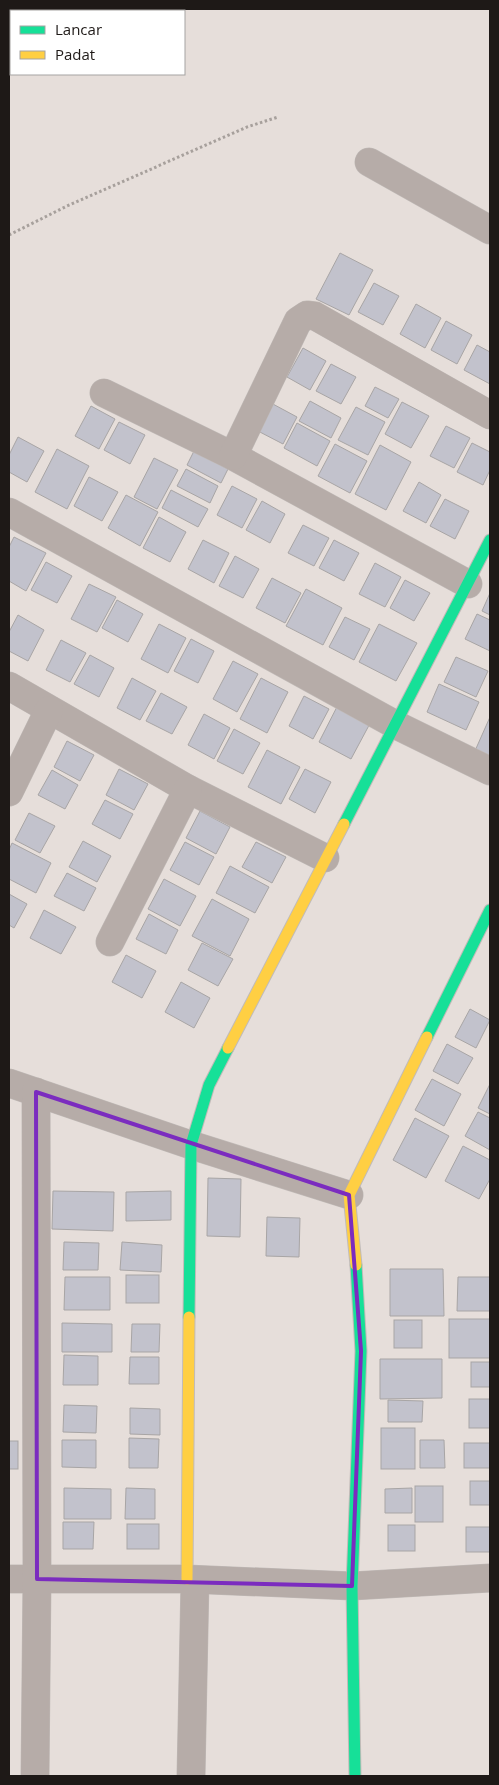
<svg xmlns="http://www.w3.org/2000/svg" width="499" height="1785" font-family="'Open Sans',sans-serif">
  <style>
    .building { fill: #c2c2cc; stroke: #a8a5a5 }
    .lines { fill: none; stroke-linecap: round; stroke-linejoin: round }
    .street-casing { stroke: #c1bbb8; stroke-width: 29 }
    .fast-casing { stroke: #c1bbb8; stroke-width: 13 }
    .slow-casing { stroke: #c1bbb8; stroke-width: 13 }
    .path { stroke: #a7a09c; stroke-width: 3; stroke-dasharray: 2.5 2.5; stroke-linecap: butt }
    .street { stroke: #b6aca8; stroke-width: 28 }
    .fast { stroke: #16e098; stroke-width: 11 }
    .slow { stroke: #ffcf43; stroke-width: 11 }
    .marked { fill: none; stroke: #7b2cbf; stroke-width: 4; stroke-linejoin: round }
  </style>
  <rect width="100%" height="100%" fill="#e6deda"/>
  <g class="building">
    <path d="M340,253l33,17 -24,45 -33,-16z"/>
    <path d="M374,283l25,13 -16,29 -25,-13z"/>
    <path d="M416,304l25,14 -16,30 -25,-14z"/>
    <path d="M446,321l26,14 -15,29 -26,-14z"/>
    <path d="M477,345l13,7v32l-26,-14z"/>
    <path d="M303,348l23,13 -16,29 -23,-13z"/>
    <path d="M331,364l25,13 -15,27 -25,-13z"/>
    <path d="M375,387l24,12 -11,19 -23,-12z"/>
    <path d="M310,401l31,17 -10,20 -32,-17z"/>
    <path d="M402,402l27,14 -18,32 -26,-14z"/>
    <path d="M271,403l26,14 -14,27 -27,-14z"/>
    <path d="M91,406l24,13 -16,30 -24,-13z"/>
    <path d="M356,407l29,15 -17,33 -30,-15z"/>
    <path d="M119,422l26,13 -15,29 -26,-14z"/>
    <path d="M297,423l33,18 -13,25 -33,-18z"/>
    <path d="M446,426l24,12 -16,30 -24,-12z"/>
    <path d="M18,437l26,14 -17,31 -18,-10v-17z"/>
    <path d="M472,443l18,9v18l-7,15 -26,-13z"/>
    <path d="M335,444l32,17 -17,32 -32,-17z"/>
    <path d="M380,445l31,17 -25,48 -31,-16z"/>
    <path d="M57,449l32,17 -22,43 -32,-17z"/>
    <path d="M194,451l34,18 -7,14 -34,-18z"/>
    <path d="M154,458l24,12 -21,39 -23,-12z"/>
    <path d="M186,469l32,17 -8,17 -33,-17z"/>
    <path d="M89,477l29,15 -16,29 -28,-15z"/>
    <path d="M419,482l22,13 -15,28 -23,-12z"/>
    <path d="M232,486l25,13 -15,29 -25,-13z"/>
    <path d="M171,490l37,19 -10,18 -36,-19z"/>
    <path d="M126,495l32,17 -18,34 -32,-18z"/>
    <path d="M445,499l24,12 -14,28 -25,-13z"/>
    <path d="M262,501l23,13 -15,29 -24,-13z"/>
    <path d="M159,517l27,15 -16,30 -27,-14z"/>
    <path d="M303,525l26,13 -15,28 -26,-13z"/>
    <path d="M14,537l32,16 -20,38 -17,-10v-34z"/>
    <path d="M203,540l26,13 -15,30 -26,-14z"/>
    <path d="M334,540l25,13 -15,28 -25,-13z"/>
    <path d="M235,556l24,13 -16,29 -24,-12z"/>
    <path d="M46,562l26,14 -15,27 -26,-13z"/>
    <path d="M375,563l26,14 -16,30 -26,-13z"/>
    <path d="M272,578l29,15 -16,30 -29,-15z"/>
    <path d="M405,580l25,13 -16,28 -24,-13z"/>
    <path d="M89,584l27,13 -19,35 -26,-13z"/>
    <path d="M306,589l36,19 -19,37 -37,-19z"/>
    <path d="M490,593v22l-8,-4z"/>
    <path d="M117,600l26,14 -15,28 -26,-14z"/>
    <path d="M477,614l13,6v31l-25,-12z"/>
    <path d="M18,615l26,15 -16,31 -19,-10v-19z"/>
    <path d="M345,617l25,12 -16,31 -25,-13z"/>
    <path d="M159,624l27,14 -18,35 -27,-14z"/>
    <path d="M379,624l38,19 -21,38 -37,-19z"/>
    <path d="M191,639l23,12 -16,32 -24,-12z"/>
    <path d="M61,640l25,13 -16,29 -24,-12z"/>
    <path d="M90,655l24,13 -15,29 -25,-13z"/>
    <path d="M456,657l32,14 -12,26 -32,-15z"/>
    <path d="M233,661l25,13 -21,38 -24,-13z"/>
    <path d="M132,678l24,13 -16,29 -23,-12z"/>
    <path d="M261,678l27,14 -21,41 -27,-14z"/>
    <path d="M439,684l40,18 -13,28 -39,-18z"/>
    <path d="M161,693l26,14 -15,27 -26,-13z"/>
    <path d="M304,696l25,13 -16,30 -24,-13z"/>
    <path d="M341,699l33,17 -23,43 -32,-17z"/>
    <path d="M204,714l26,14 -16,31 -26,-14z"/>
    <path d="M490,717v43l-16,-7z"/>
    <path d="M234,729l26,14 -17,31 -26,-13z"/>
    <path d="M67,741l27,14 -14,26 -26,-14z"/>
    <path d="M267,750l33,17 -19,37 -33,-17z"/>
    <path d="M119,769l29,15 -14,26 -28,-15z"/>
    <path d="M305,769l26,13 -16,31 -26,-14z"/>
    <path d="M52,770l26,15 -13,24 -27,-14z"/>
    <path d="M105,800l28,14 -13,25 -28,-15z"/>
    <path d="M200,811l30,16 -14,27 -30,-16z"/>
    <path d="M29,813l26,13 -15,27 -25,-13z"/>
    <path d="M83,841l28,15 -14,26 -28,-15z"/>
    <path d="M185,842l29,15 -15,28 -29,-15z"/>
    <path d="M256,842l30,15 -14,26 -30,-16z"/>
    <path d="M12,843l39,20 -15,30 -27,-14v-29z"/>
    <path d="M230,866l39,21 -14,26 -39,-20z"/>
    <path d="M67,873l29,15 -12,23 -30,-15z"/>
    <path d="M164,879l32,17 -16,30 -32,-17z"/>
    <path d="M9,894l18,10 -13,24 -5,-3z"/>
    <path d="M212,899l37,20 -19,37 -38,-20z"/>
    <path d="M44,910l32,17 -15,27 -31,-16z"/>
    <path d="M149,914l29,16 -12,24 -30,-15z"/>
    <path d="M202,943l31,16 -15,27 -30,-16z"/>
    <path d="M126,955l30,16 -14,27 -30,-16z"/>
    <path d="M181,982l29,16 -16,30 -29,-16z"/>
    <path d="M470,1009l20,11 -14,28 -21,-11z"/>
    <path d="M447,1044l26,14 -15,26 -25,-13z"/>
    <path d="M432,1079l29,15 -17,32 -29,-16z"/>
    <path d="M490,1084v30l-12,-6z"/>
    <path d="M478,1112l12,6v32l-25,-14z"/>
    <path d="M415,1118l34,18 -23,42 -33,-18z"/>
    <path d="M463,1146l27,14v19l-11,20 -34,-18z"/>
    <path d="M208,1178l33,1 -1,58 -33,-1z"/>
    <path d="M53,1191l61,1 -1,39 -61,-2z"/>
    <path d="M171,1191v29l-45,1v-29z"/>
    <path d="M267,1217l33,1 -1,39 -33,-1z"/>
    <path d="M64,1242l35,1 -1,27h-35z"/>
    <path d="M122,1242l40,3 -1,27 -41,-2z"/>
    <path d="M390,1269h53l1,47h-54z"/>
    <rect x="126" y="1275" width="33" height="28"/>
    <path d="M65,1277h45v33h-46z"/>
    <path d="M458,1277h32v34h-33z"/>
    <rect x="449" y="1319" width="41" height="39"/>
    <rect x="394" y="1320" width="28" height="28"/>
    <path d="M62,1323l50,1v28h-50z"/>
    <path d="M132,1324h28l-1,28h-28z"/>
    <path d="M64,1355l34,1v29h-35z"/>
    <path d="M130,1357h29v27h-30z"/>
    <path d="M380,1359h62v39l-62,1z"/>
    <rect x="471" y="1362" width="19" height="25"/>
    <rect x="469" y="1399" width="21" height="29"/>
    <path d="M388,1400l35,1 -1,21h-34z"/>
    <path d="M64,1405l33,1 -1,27 -33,-1z"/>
    <path d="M130,1408l30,1v26l-30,-1z"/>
    <rect x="381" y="1428" width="34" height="41"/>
    <path d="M129,1438l30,1 -1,29h-29z"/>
    <path d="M62,1440h34v28l-34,-1z"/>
    <path d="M420,1440h24l1,28h-25z"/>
    <rect x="9" y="1441" width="9" height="28"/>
    <rect x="464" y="1443" width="26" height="25"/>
    <rect x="470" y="1481" width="20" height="24"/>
    <rect x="415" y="1486" width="28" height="36"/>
    <path d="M64,1488l47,1v30h-47z"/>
    <path d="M126,1488l29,1v30h-30z"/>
    <path d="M412,1488v25h-27v-24z"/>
    <path d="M63,1522h31l-1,27h-30z"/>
    <rect x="127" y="1524" width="32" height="25"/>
    <rect x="388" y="1525" width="27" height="26"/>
    <rect x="466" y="1527" width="24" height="25"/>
  </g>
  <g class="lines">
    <defs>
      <g id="street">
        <path d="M369,162l121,68"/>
        <path d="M104,393l129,63 235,128"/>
        <path d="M233,456l65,-135 9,-6 8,1 175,99"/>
        <path d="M9,512l387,213 94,46"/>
        <path d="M9,686l179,103 137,69"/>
        <path d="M9,792l40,-82"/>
        <path d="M110,942l78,-153"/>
        <path d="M9,1083l182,62 158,50"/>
        <path d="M9,1579h178l165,7 138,-8"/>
        <path d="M35,1776l2,-197 -1,-487"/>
        <path d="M191,1776l4,-196"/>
      </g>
      <g id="fast">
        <path d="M344,824l146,-284"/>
        <path d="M427,1037l63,-127"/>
        <path d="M189,1317l2,-172 18,-60 19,-37"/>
        <path d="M355,1776l-3,-190 9,-235 -5,-86"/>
      </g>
      <g id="slow">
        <path d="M228,1048l116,-224"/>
        <path d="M356,1265l-7,-70 78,-158"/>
        <path d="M187,1579l2,-262"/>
      </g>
    </defs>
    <use href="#street" class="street-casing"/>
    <use href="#fast" class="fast-casing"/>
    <use href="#slow" class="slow-casing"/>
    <path class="path" d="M9,235l58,-29 180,-79 31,-10"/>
    <use href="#street" class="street"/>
    <use href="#fast" class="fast"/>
    <use href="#slow" class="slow"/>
  </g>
  <path class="marked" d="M36,1092l313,103 12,156 -9,235 -315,-7z"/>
  <rect width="499" height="1785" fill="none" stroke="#1e1917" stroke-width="20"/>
  <rect x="10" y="10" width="175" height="65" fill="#ffffff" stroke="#a5a3a2"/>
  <rect x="20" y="26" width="25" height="8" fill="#16e098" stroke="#a5a3a2"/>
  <text x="55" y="35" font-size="15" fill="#1e1917">Lancar</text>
  <rect x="20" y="51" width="25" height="8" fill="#ffcf43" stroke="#a5a3a2"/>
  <text x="55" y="60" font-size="15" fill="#1e1917">Padat</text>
</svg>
